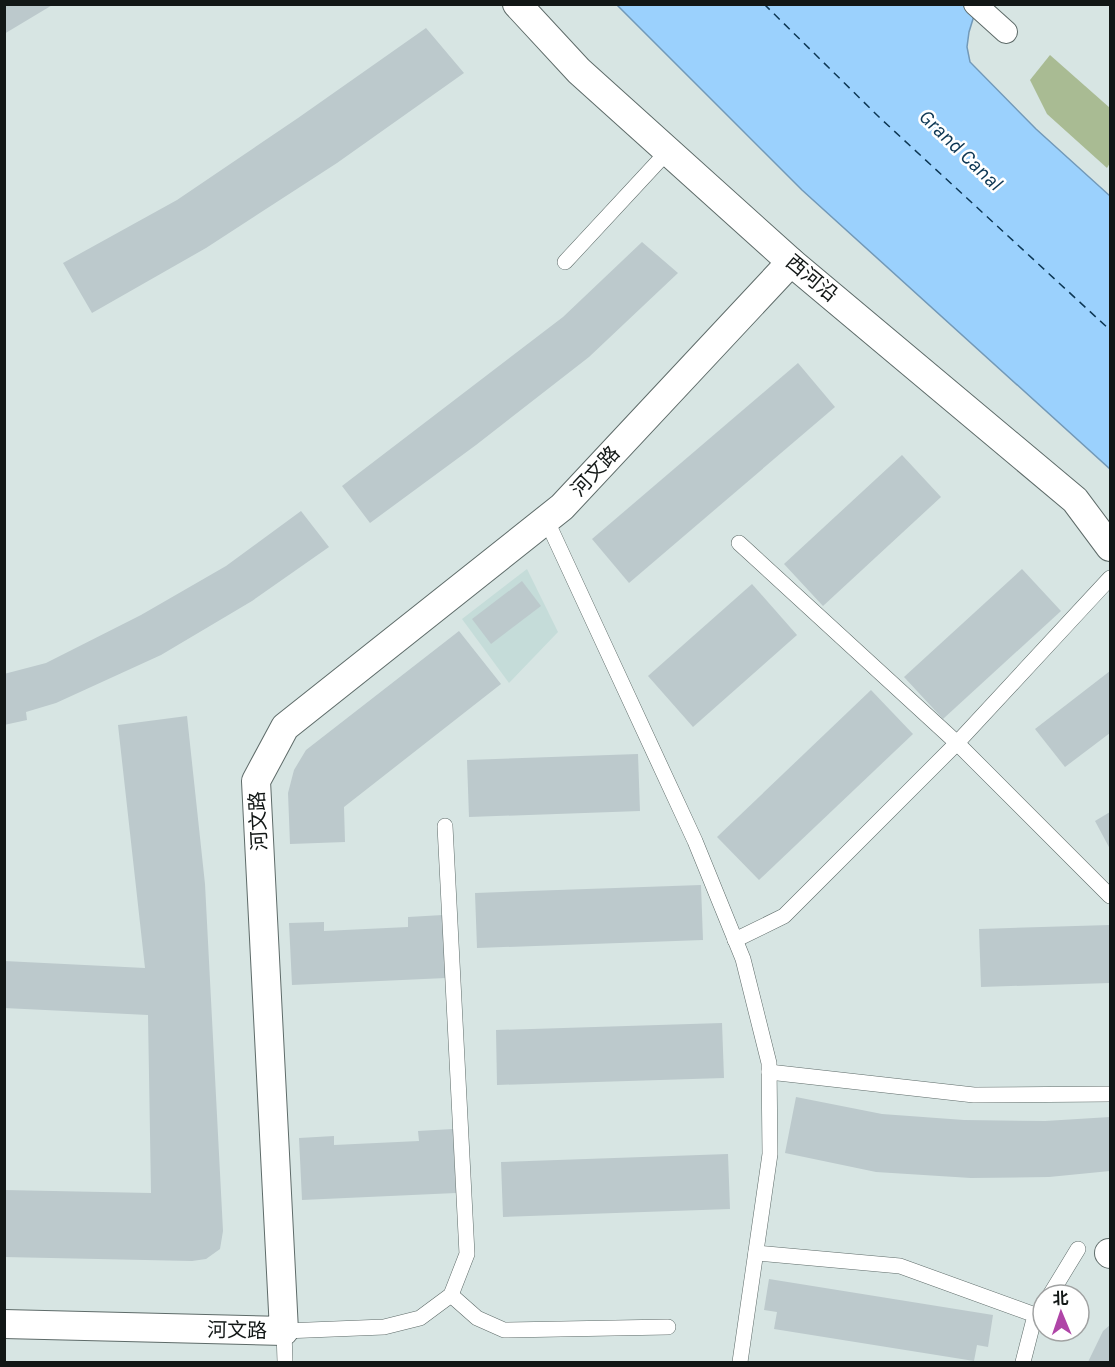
<svg xmlns="http://www.w3.org/2000/svg" width="1115" height="1367" font-family="Karla,'Noto Sans SC',sans-serif">
  <style>
    .built { fill: #c5dcd9 }
    .green { fill: #a9bb93 }
    .water { fill: #9bd1fd; stroke: #7299b8; stroke-width: 1.5 }
    .lines { fill: none; stroke-linecap: round; stroke-linejoin: round }
    .ferry { stroke: #0d3754; stroke-width: 1.5; stroke-dasharray: 8 6; stroke-linecap: butt }
    .building { fill: #bcc9cc }
    .service-casing { stroke: #5e6b69; stroke-width: 16 }
    .pedestrian-casing { stroke: #5e6b69; stroke-width: 24 }
    .minor-casing { stroke: #5e6b69; stroke-width: 30 }
    .service { stroke: #fff; stroke-width: 15 }
    .pedestrian { stroke: #fff; stroke-width: 22 }
    .minor { stroke: #fff; stroke-width: 28 }
    .labels { text-anchor: middle; stroke-width: 5; stroke-linejoin: round; paint-order: stroke }
    .street-label { font-size: 20px; fill: #121716; stroke: #fff }
    .water-label { font-size: 21px; font-style: italic; fill: #0d3754; stroke: #fff }
  </style>
  <rect width="100%" height="100%" fill="#d7e5e3"/>
  <path class="built" d="M527,569l31,63 -49,51 -47,-64z"/>
  <path class="green" d="M1050,55l60,53v55l-3,5 -60,-54 -17,-34z"/>
  <path class="water" d="M617,5h369l-13,14 -4,13 -2,15 3,15 66,67 74,67v273l-308,-279z"/>
  <g class="lines">
    <path class="ferry" d="M764,4l116,114 230,212"/>
  </g>
  <g class="building">
    <path d="M4,4h50l-50,30z"/>
    <path d="M426,28l38,45 -127,90 -131,85 -114,65 -29,-50 114,-63 121,-82z"/>
    <path d="M642,242l36,31 -89,84 -113,88 -106,78 -28,-37 221,-169z"/>
    <path d="M798,363l37,44 -206,176 -37,-44z"/>
    <path d="M902,455l39,42 -118,109 -39,-42z"/>
    <path d="M301,511l28,36 -77,54 -91,54 -105,48 -30,9 1,8 -23,5v-51l42,-11 95,-48 85,-49z"/>
    <path d="M1022,569l39,42 -118,108 -39,-42z"/>
    <path d="M522,581l19,25 -50,38 -19,-25z"/>
    <path d="M752,584l45,51 -104,92 -45,-51z"/>
    <path d="M459,631l42,53 -157,123 1,35 -55,2 -2,-51 6,-23 12,-20z"/>
    <path d="M1110,671v62l-45,34 -30,-38z"/>
    <path d="M871,690l42,44 -154,146 -42,-43z"/>
    <path d="M187,716l18,168 18,347 -3,18 -14,10 -14,2 -188,-4v-67l147,3 -3,-178 -144,-7v-47l141,7 -27,-243z"/>
    <path d="M638,754l2,57 -171,6 -2,-57z"/>
    <path d="M1110,812v37l-15,-28z"/>
    <path d="M701,885l2,55 -226,8 -2,-55z"/>
    <path d="M443,915l3,63 -154,7 -3,-62 35,-1v9l84,-4v-10z"/>
    <path d="M1110,925v58l-129,4 -2,-58z"/>
    <path d="M722,1023l2,55 -227,7 -1,-55z"/>
    <path d="M796,1097l86,17 82,6 81,1 65,-4v54l-61,6 -78,1 -95,-6 -91,-19z"/>
    <path d="M453,1129l3,64 -154,7 -3,-62 35,-2v9l85,-4 -1,-10z"/>
    <path d="M728,1154l2,55 -227,8 -2,-55z"/>
    <path d="M769,1279l224,36 -5,32 -11,-2 -3,16 -200,-32 3,-17 -13,-2z"/>
    <path d="M1110,1325v37h-22l15,-31z"/>
  </g>
  <g class="lines">
    <defs>
      <g id="service">
        <path d="M565,262l103,-111"/>
        <path d="M546,519l149,322 48,118 26,104 1,91 -30,208"/>
        <path d="M739,543l218,200 153,153"/>
        <path d="M735,940l49,-24 173,-173 153,-165"/>
        <path d="M769,1072l205,23 136,-1"/>
        <path d="M756,1253l144,13 138,50"/>
        <path d="M451,1295l26,23 27,12 164,-3"/>
        <path d="M1050,1295l28,-46"/>
        <path d="M285,1362l-1,-31 100,-4 36,-9 31,-23 16,-41 -22,-428"/>
        <path d="M1023,1362l10,-39 9,-14"/>
      </g>
      <path id="pedestrian" d="M975,4l31,28"/>
      <g id="minor">
        <path d="M517,4l62,67 212,191 284,238 35,47"/>
        <path d="M1109,1253l1,1"/>
        <path d="M4,1324l280,7 -28,-550 29,-54 277,-220 229,-245"/>
      </g>
    </defs>
    <use href="#service" class="service-casing"/>
    <use href="#pedestrian" class="pedestrian-casing"/>
    <use href="#minor" class="minor-casing"/>
    <use href="#service" class="service"/>
    <use href="#pedestrian" class="pedestrian"/>
    <use href="#minor" class="minor"/>
  </g>
  <g class="labels">
    <g class="street-label">
      <text transform="translate(812 278) rotate(40)" y="7">西河沿</text>
      <text transform="translate(595 471) rotate(-47)" y="7">河文路</text>
      <text transform="translate(258 821) rotate(-93)" y="7">河文路</text>
      <text transform="translate(237 1330) rotate(1)" y="7">河文路</text>
    </g>
    <g class="water-label">
      <text transform="translate(961 150) rotate(44)" y="7">Grand Canal</text>
    </g>
  </g>
  <rect width="1115" height="1367" fill="none" stroke="#121716" stroke-width="12"/>
  <g transform="translate(1061 1313) rotate(358)"><circle r="28" fill="#ffffff" stroke="#a0a2a2" stroke-width="1.5"/>
  <path d="M0-4.5L10 22L0 15L-10 22Z" fill="#af45a7"/>
  <text y="-9" font-size="16" font-weight="bold" text-anchor="middle" fill="#121716">北</text>
  </g>
</svg>
